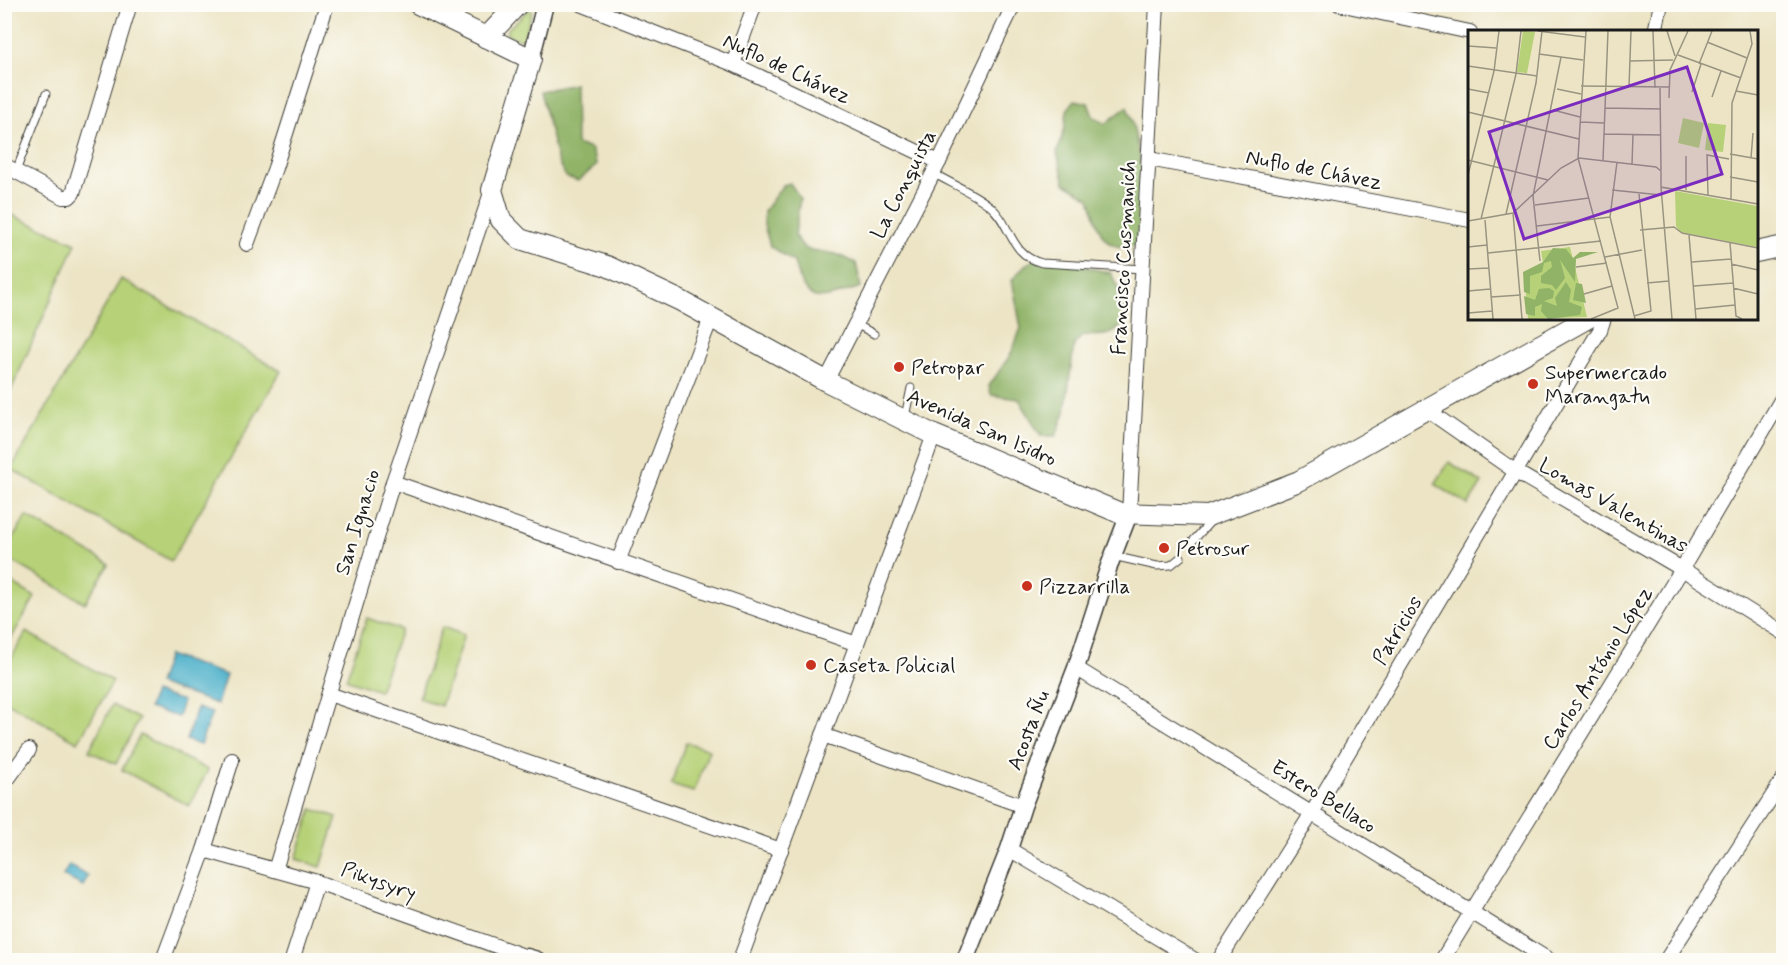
<svg xmlns="http://www.w3.org/2000/svg" width="1788" height="965" font-family="Mynerve,sans-serif">
  <style>
    .green { fill: #b6d177; stroke: #69764a; stroke-width: 1.5 }
    .forest { fill: #90b368; stroke: #566842; stroke-width: 1.5 }
    .water { fill: #4aafc9; stroke: #336672; stroke-width: 1.5 }
    .lines { fill: none; stroke-linecap: round; stroke-linejoin: round }
    .service-casing { stroke: #3b3a35; stroke-width: 9 }
    .minor-casing { stroke: #3b3a35; stroke-width: 16 }
    .tertiary-casing { stroke: #3b3a35; stroke-width: 19 }
    .secondary-casing { stroke: #3b3a35; stroke-width: 22 }
    .service { stroke: #fff; stroke-width: 7 }
    .minor { stroke: #fff; stroke-width: 14 }
    .tertiary { stroke: #fff; stroke-width: 16 }
    .secondary { stroke: #fff; stroke-width: 20 }
    .poi-dot { fill: #c8321e; stroke: #fdfcf7; stroke-width: 2 }
    .labels { text-anchor: middle; stroke-width: 4.5; stroke-linejoin: round; paint-order: stroke }
    .street-label { font-size: 21px; fill: #1c1c1c; stroke: #fdfcf7 }
    .poi-label { font-size: 21px; fill: #1c1c1c; stroke: #fdfcf7; text-anchor: start }
    .inset-road { fill: none; stroke: #999481; stroke-width: 1.5 }
    .view { fill: #7b2cbf; fill-opacity: 0.15; stroke: #7b2cbf; stroke-width: 3 }
    .inset-edge { fill: none; stroke: #1c1c1c; stroke-width: 3 }
  </style>
  <rect width="100%" height="100%" fill="#fdfcf7"/>
  <filter id="ink" filterUnits="userSpaceOnUse"><feTurbulence type="fractalNoise" baseFrequency=".0167" numOctaves="2"/><feDisplacementMap in="SourceGraphic" scale="12" xChannelSelector="R" yChannelSelector="G"/><feConvolveMatrix kernelMatrix="1 2 1 2 8 2 1 2 1" color-interpolation-filters="sRGB"/></filter>
  <filter id="wash" filterUnits="userSpaceOnUse"><feTurbulence type="fractalNoise" baseFrequency=".008" numOctaves="4" result="noise"/><feDisplacementMap in="SourceGraphic" scale="24" xChannelSelector="R" yChannelSelector="G"/><feGaussianBlur stdDeviation="1.35" result="paint"/><feColorMatrix in="noise" values="0 0 0 0 0 0 0 0 0 0 0 0 0 0 0 0 0 1.4 0 .05"/><feComposite in="paint" operator="in"/></filter>
  <g filter="url(#wash)">
    <rect width="100%" height="100%" fill="#ece4c4"/>
    <g class="green">
      <path d="M529,9l3,2 -7,23 -3,5h-4l-12,-5 1,-4z"/>
      <path d="M5,212l71,31 -71,161z"/>
      <path d="M121,279l160,92 -110,190 -160,-92z"/>
      <path d="M1449,462l33,21 -14,22 -33,-21z"/>
      <path d="M26,516l83,48 -24,39 -80,-46v-5z"/>
      <path d="M5,579l30,18 -30,52z"/>
      <path d="M367,618l34,12 -22,61 -33,-12z"/>
      <path d="M442,627l22,8 -23,71 -22,-8z"/>
      <path d="M26,632l87,49 -35,61 -73,-41v-31z"/>
      <path d="M112,705l27,14 -23,45 -27,-13z"/>
      <path d="M140,735l68,35 -19,36 -67,-36z"/>
      <path d="M686,742l23,8 -15,42 -23,-7z"/>
      <path d="M312,809l25,8 -16,50 -25,-8z"/>
    </g>
    <g class="forest">
      <path d="M575,84l1,60 15,5 6,16 -19,16 -12,-4 -8,-15 -18,-71z"/>
      <path d="M1075,100l13,3 5,13 12,8 22,-17 5,13 16,76 -13,50c-35,7 -37,-21 -45,-48l-25,-15 -8,-30 8,-26 2,-17z"/>
      <path d="M790,183l10,15 -5,38 10,13 31,5 20,9 5,24c-39,12 -55,24 -67,-25l-24,-16 -6,-21v-14l19,-26z"/>
      <path d="M1037,258l5,5 13,-3 56,13 18,40c-8,22 -24,24 -46,22l-9,10 -9,67 -9,24h-15l-22,-37 -28,-4 -2,-9 22,-32 10,-26 -9,-48 13,-15z"/>
    </g>
    <g class="water">
      <path d="M168,655l58,20 -9,29 -59,-20z"/>
      <path d="M154,692l29,9 -5,16 -29,-9z"/>
      <path d="M197,708l15,5 -12,32 -14,-5z"/>
      <path d="M69,865l19,11 -5,10 -20,-10z"/>
    </g>
  </g>
  <g filter="url(#ink)">
    <g class="lines">
      <defs>
        <g id="service">
          <path d="M16,171l30,-77"/>
          <path d="M933,173c19,11 41,20 57,33 22,18 19,49 52,57l101,6"/>
          <path d="M856,324l18,10"/>
          <path d="M905,417l6,-29"/>
          <path d="M1192,542l20,-22"/>
          <path d="M1113,556l44,10 14,-1 10,-8"/>
        </g>
        <g id="minor">
          <path d="M581,4l152,60 206,98"/>
          <path d="M1339,4l131,28"/>
          <path d="M1655,32l6,-28"/>
          <path d="M733,64l22,-60"/>
          <path d="M1149,159l321,61"/>
          <path d="M4,165l59,32h6l4,-4 57,-189"/>
          <path d="M247,244l28,-76 52,-164"/>
          <path d="M826,381l113,-219 75,-158"/>
          <path d="M1427,410l89,62 166,97 102,64"/>
          <path d="M393,482l464,162"/>
          <path d="M1129,514l28,-510"/>
          <path d="M618,562l93,-244"/>
          <path d="M1076,668l473,292"/>
          <path d="M329,694l452,156"/>
          <path d="M823,735l200,71"/>
          <path d="M4,784l25,-34"/>
          <path d="M1009,849l186,111"/>
          <path d="M204,850l113,32 210,75"/>
          <path d="M275,870l118,-388 99,-292"/>
          <path d="M163,960l41,-110 28,-90"/>
          <path d="M292,960l25,-78"/>
          <path d="M740,960l194,-525"/>
          <path d="M1219,960l93,-147 288,-483 4,-12"/>
          <path d="M1442,960l240,-391 102,-174"/>
          <path d="M1666,960l118,-182"/>
        </g>
        <g id="tertiary">
          <path d="M531,59l14,-55"/>
          <path d="M526,960l1,-3 10,3"/>
          <path d="M965,960l44,-111 14,-43 53,-138 33,-102 20,-52"/>
        </g>
        <g id="secondary">
          <path d="M418,4l113,55 -39,131 9,30 19,19 87,27 74,35 145,80 108,54 186,78 88,3 91,-35 289,-163"/>
          <path d="M486,38l32,-34"/>
          <path d="M1756,252l28,-6"/>
        </g>
      </defs>
      <use href="#service" class="service-casing"/>
      <use href="#minor" class="minor-casing"/>
      <use href="#tertiary" class="tertiary-casing"/>
      <use href="#secondary" class="secondary-casing"/>
      <use href="#service" class="service"/>
      <use href="#minor" class="minor"/>
      <use href="#tertiary" class="tertiary"/>
      <use href="#secondary" class="secondary"/>
    </g>
  </g>
  <g class="poi-dot">
    <circle cx="899" cy="367" r="6"/>
    <circle cx="1533" cy="384" r="6"/>
    <circle cx="1164" cy="548" r="6"/>
    <circle cx="1027" cy="586" r="6"/>
    <circle cx="811" cy="665" r="6"/>
  </g>
  <g class="labels">
    <g class="street-label">
      <text transform="translate(787 68) rotate(25)" y="7">Nuflo de Chávez</text>
      <text transform="translate(1314 169) rotate(11)" y="7">Nuflo de Chávez</text>
      <text transform="translate(903 184) rotate(-63)" y="7">La Conquista</text>
      <text transform="translate(1123 258) rotate(-87)" y="7">Francisco Cusmanich</text>
      <text transform="translate(982 427) rotate(24)" y="7">Avenida San Isidro</text>
      <text transform="translate(1614 505) rotate(30)" y="7">Lomas Valentinas</text>
      <text transform="translate(357 522) rotate(-73)" y="7">San Ignacio</text>
      <text transform="translate(1397 630) rotate(-59)" y="7">Patricios</text>
      <text transform="translate(1597 668) rotate(-58)" y="7">Carlos António López</text>
      <text transform="translate(1028 730) rotate(-69)" y="7">Acosta Ñu</text>
      <text transform="translate(1324 796) rotate(32)" y="7">Estero Bellaco</text>
      <text transform="translate(379 881) rotate(20)" y="7">Pikysyry</text>
    </g>
    <g class="poi-label">
      <text x="911" y="374">Petropar</text>
      <text x="1545" y="379">Supermercado<tspan x="1545" dy="24">Marangatu</tspan></text>
      <text x="1176" y="555">Petrosur</text>
      <text x="1039" y="593">Pizzarrilla</text>
      <text x="823" y="672">Caseta Policial</text>
    </g>
  </g>
  <g transform="translate(1468 30)">
    <rect width="290" height="290" fill="#ece4c4"/>
    <path d="M55,1l12,1 -8,41 -10,-1zM215,88l21,5 -5,25 -21,-5zM240,93l18,2 -3,27 -18,-2zM207,161l82,15v41l-77,-15 -4,-6zM102,217l17,70 -59,2 -4,-45 19,-11 -2,-12z" fill="#b6d177"/>
    <path d="M85,218l13,1 7,9 7,-6h18l-22,7 -1,23 -15,-22 5,18 -9,12 -4,-5 -11,-2v-7l11,-9 -1,-6 -7,2 -2,9 -12,4v18l-6,-2 -1,-20 20,-10zM98,252l5,8 -2,12 13,5 -2,8 -32,4 -7,-8 1,-7 -7,3v9l-9,-2 -2,-18 11,4 4,-11 10,-1 5,3 -1,7 -9,3 13,5 -2,-8zM108,253l6,1 4,19 -13,-3z" fill="#90b368"/>
    <path class="inset-road" d="M70,1l47,6M118,1l-8,127 40,150 -27,11M185,1l2,57M199,1l8,25M239,12l40,16M0,16l28,2M71,24l44,6M210,25l63,23M162,31l43,-1M231,34l13,-33M0,36l69,10M113,56l88,1M161,57l2,-56M192,58l1,82M0,59l21,4M89,59l24,5M268,61l22,4M224,62l9,-28M244,67l9,-26M201,68l1,-28 18,-39M137,78l56,1M85,80l27,7M0,82l111,27M112,92l24,1M136,104l57,1M262,124l28,5M283,128l2,-25M0,130l80,20M135,130l5,-129M149,132l-7,55 25,102M164,135l1,-31M0,145l26,-104 5,-40M262,147l28,5M193,157l11,132M144,160l49,5M218,160v-34M240,165l-1,-40 22,4M263,169l1,-96 20,-59 -2,-13M67,175l54,-7M45,183l9,106M38,184l30,-131 6,-52M13,189l35,-145 5,-43M17,190l8,99M0,191l45,-8 48,-45 18,-10 77,9 5,4v16l97,17M69,196l73,-9M172,200l34,-3 8,6 76,15M221,205l7,84M262,213l6,73 6,3M0,217l19,-2M20,223l113,-12M137,227l37,-7M72,231l-7,-65 28,-139M224,232l39,-3M263,234l27,6M108,237l31,-4M0,239l21,-1M179,253l22,-2M226,256l39,-3M265,258l25,6M0,261l22,-2M116,264l28,-8M23,267l30,-2M227,279l40,-4M0,283l24,-2M166,286l17,-5 -12,-117"/>
    <path class="view" d="M219,37l35,107 -198,65 -35,-107z"/>
    <rect width="290" height="290" class="inset-edge"/>
  </g>
  <rect width="1788" height="965" fill="none" stroke="#fdfcf7" stroke-width="24"/>
</svg>
